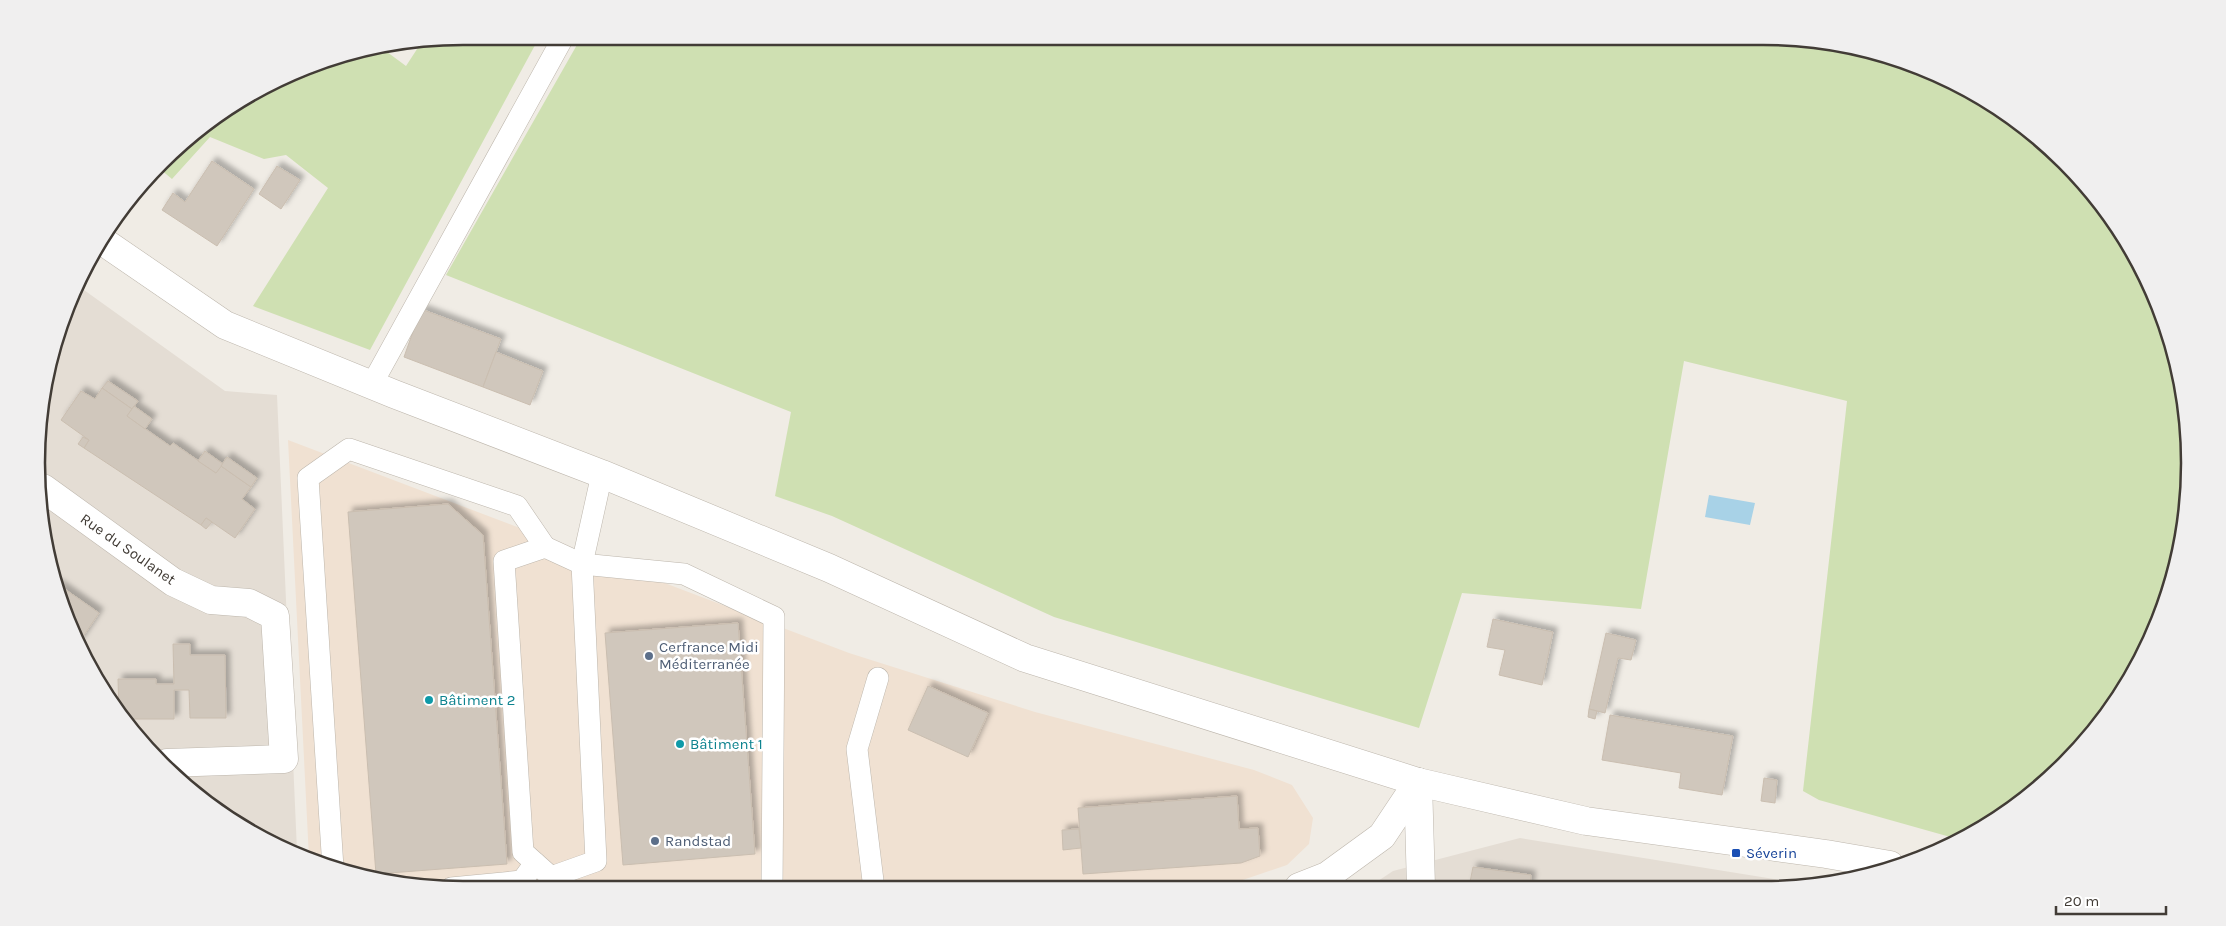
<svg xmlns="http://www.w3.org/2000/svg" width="2226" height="926" font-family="Karla,sans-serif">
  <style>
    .residential { fill: #e4ddd4 }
    .commercial { fill: #f0e1d2 }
    .green { fill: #cfe0b2 }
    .water { fill: #a8d2e7 }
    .building { fill: #d0c7bc; stroke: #cabeb0; filter: url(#shadow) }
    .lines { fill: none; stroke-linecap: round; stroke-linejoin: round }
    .service-casing { stroke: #bdb6ac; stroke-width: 22 }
    .minor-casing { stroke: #bdb6ac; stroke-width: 29 }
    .service { stroke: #fff; stroke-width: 21 }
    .minor { stroke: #fff; stroke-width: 28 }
    .service-dot { fill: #5c6f8a; stroke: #fff; stroke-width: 2 }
    .culture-dot { fill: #0f9aa8; stroke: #fff; stroke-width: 2 }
    .transit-dot { fill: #1a4fb4; stroke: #fff; stroke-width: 2 }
    .labels { text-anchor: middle; stroke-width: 5; stroke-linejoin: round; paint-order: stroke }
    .street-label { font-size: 15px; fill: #423c36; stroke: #fff }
    .service-label { font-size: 15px; fill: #4e5e75; stroke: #fff; text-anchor: start }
    .culture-label { font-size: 15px; fill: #0d838f; stroke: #fff; text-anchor: start }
    .transit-label { font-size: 15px; fill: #164399; stroke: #fff; text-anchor: start }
    .rim { fill: none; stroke: #423c36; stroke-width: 2.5 }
  </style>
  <defs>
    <filter id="shadow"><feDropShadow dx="4.5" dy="-4.5" stdDeviation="2.5" flood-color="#0004"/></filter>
  </defs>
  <rect width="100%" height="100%" fill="#f0ece5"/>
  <g class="residential">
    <path d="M77,285l148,106 52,4 20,456 -94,-49 -95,-102 -39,-74 -24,-79 -5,-140 19,-81z"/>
    <path d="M1520,838l297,48 -448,1 24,-16z"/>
  </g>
  <path class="commercial" d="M288,440l561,213 186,59 219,58 38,15 21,33 -4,26 -22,21 -56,19 -60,4 -708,2 -137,-23 -17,-9z"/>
  <g class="green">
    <path d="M463,36h77l-170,314 -117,-44 75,-118 -42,-33 -22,4 -54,-22 -38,42 -12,-10 22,-27 68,-49 76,-34 57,-10 23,17 15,-23z"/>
    <path d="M582,36h1181l137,23 76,34 68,49 57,61 45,71 29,78 14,83 -3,83 -19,82 -49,100 -74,84 -83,56 -142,-40 -16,-9 44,-390 -163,-40 -43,248 -179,-16 -43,135 -365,-111 -222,-101 -57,-20 16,-84 -345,-137z"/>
  </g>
  <path class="water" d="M1709,495l46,8 -5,22 -45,-8z"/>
  <g class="building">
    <path d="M212,161l42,28 -37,57 -55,-36 11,-17 12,9z"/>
    <path d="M277,166l23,14 -19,29 -22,-15z"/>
    <path d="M421,309l80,30 -18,48 -79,-30z"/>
    <path d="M496,352l47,19 -13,34 -47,-18z"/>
    <path d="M108,381l30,20 -6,8 -30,-21z"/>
    <path d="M102,388l30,21 -5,7 43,30 3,-3 43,30 5,-7 30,21 -9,12 13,10 -20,29 -29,-20 -5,7 -117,-77 5,-8 -28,-20 20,-29 14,8z"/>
    <path d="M134,406l18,13 -7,10 -18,-13z"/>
    <path d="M83,437l6,3 -5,8 -6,-4z"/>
    <path d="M205,451l18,13 -7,9 -18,-12z"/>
    <path d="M227,457l30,21 -6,9 -30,-21z"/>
    <path d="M448,504l35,31 24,329 -131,10 -28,-362z"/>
    <path d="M206,518l6,4 -6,7 -5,-4z"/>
    <path d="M56,583l43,30 -21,31 -9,-18z"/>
    <path d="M1493,619l60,13 -11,53 -43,-10 6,-25 -18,-3z"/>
    <path d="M738,623l17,231 -132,11 -18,-232z"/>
    <path d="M1606,633l30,7 -5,20 -13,-2 -13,55 -16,-4z"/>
    <path d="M173,644h17v11h35l1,63h-36l-1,-28h-15v29h-48l-7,-7 -1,-33h38v5h18z"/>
    <path d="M928,686l60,27 -20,44 -60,-27z"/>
    <path d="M1589,709l8,2 -2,8 -7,-2z"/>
    <path d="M1610,715l123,21 -11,59 -43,-7 2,-15 -79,-13z"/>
    <path d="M1764,778l13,2 -2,23 -14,-2z"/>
    <path d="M1237,796l2,33 19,-1 2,28 -19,7 -158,11 -5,-66z"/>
    <path d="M1079,829l2,19 -18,2 -1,-20z"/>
    <path d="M1473,867l58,8 -1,12h-61z"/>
  </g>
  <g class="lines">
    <defs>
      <g id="service">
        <path d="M372,384l192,-348"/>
        <path d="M333,868l-25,-390 41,-29 168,57 28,41"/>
        <path d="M551,877l-28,-25 -19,-291 41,-14 37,17 102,10 90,43 -2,272"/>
        <path d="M451,888l71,-7 13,-18"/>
        <path d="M552,889l-1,-12 45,-16 -14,-297 20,-90"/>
        <path d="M874,889l-17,-140 21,-71"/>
      </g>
      <g id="minor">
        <path d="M101,240l124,85 169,69 208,80 227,94 196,90 393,124 168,39 240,33 64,11"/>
        <path d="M43,488l130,94 38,18 38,3 26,13 9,143 -117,4"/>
        <path d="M1418,782l3,105"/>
        <path d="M1299,887l28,-11 55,-40 36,-54"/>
      </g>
    </defs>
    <use href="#service" class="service-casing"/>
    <use href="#minor" class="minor-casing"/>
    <use href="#service" class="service"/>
    <use href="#minor" class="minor"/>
  </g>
  <g class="service-dot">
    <circle cx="649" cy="656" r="5"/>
    <circle cx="655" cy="841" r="5"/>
  </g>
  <g class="culture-dot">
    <circle cx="429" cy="700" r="5"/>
    <circle cx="680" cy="744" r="5"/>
  </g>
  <rect class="transit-dot" x="1731" y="848" width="10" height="10" rx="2.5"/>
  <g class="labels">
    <g class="street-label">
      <text transform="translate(128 549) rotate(35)" y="5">Rue du Soulanet</text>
    </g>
    <g class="service-label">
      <text x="659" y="652">Cerfrance Midi<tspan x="659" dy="17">Méditerranée</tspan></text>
      <text x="665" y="846">Randstad</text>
    </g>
    <g class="culture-label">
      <text x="439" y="705">Bâtiment 2</text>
      <text x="690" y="749">Bâtiment 1</text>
    </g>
    <g class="transit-label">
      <text x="1746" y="858">Séverin</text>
    </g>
  </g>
  <path d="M0 0H2226V926H0ZM463 45H1763A418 418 0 0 1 2181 463V463A418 418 0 0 1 1763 881H463A418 418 0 0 1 45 463V463A418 418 0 0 1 463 45Z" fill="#f0efef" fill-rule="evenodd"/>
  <path class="rim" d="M463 45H1763A418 418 0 0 1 2181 463V463A418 418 0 0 1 1763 881H463A418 418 0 0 1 45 463V463A418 418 0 0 1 463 45Z"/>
  <path d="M2056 906v8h110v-8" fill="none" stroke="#423c36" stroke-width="2.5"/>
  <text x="2064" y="906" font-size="15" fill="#423c36" stroke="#ffffff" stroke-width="4" paint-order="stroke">20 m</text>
</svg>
